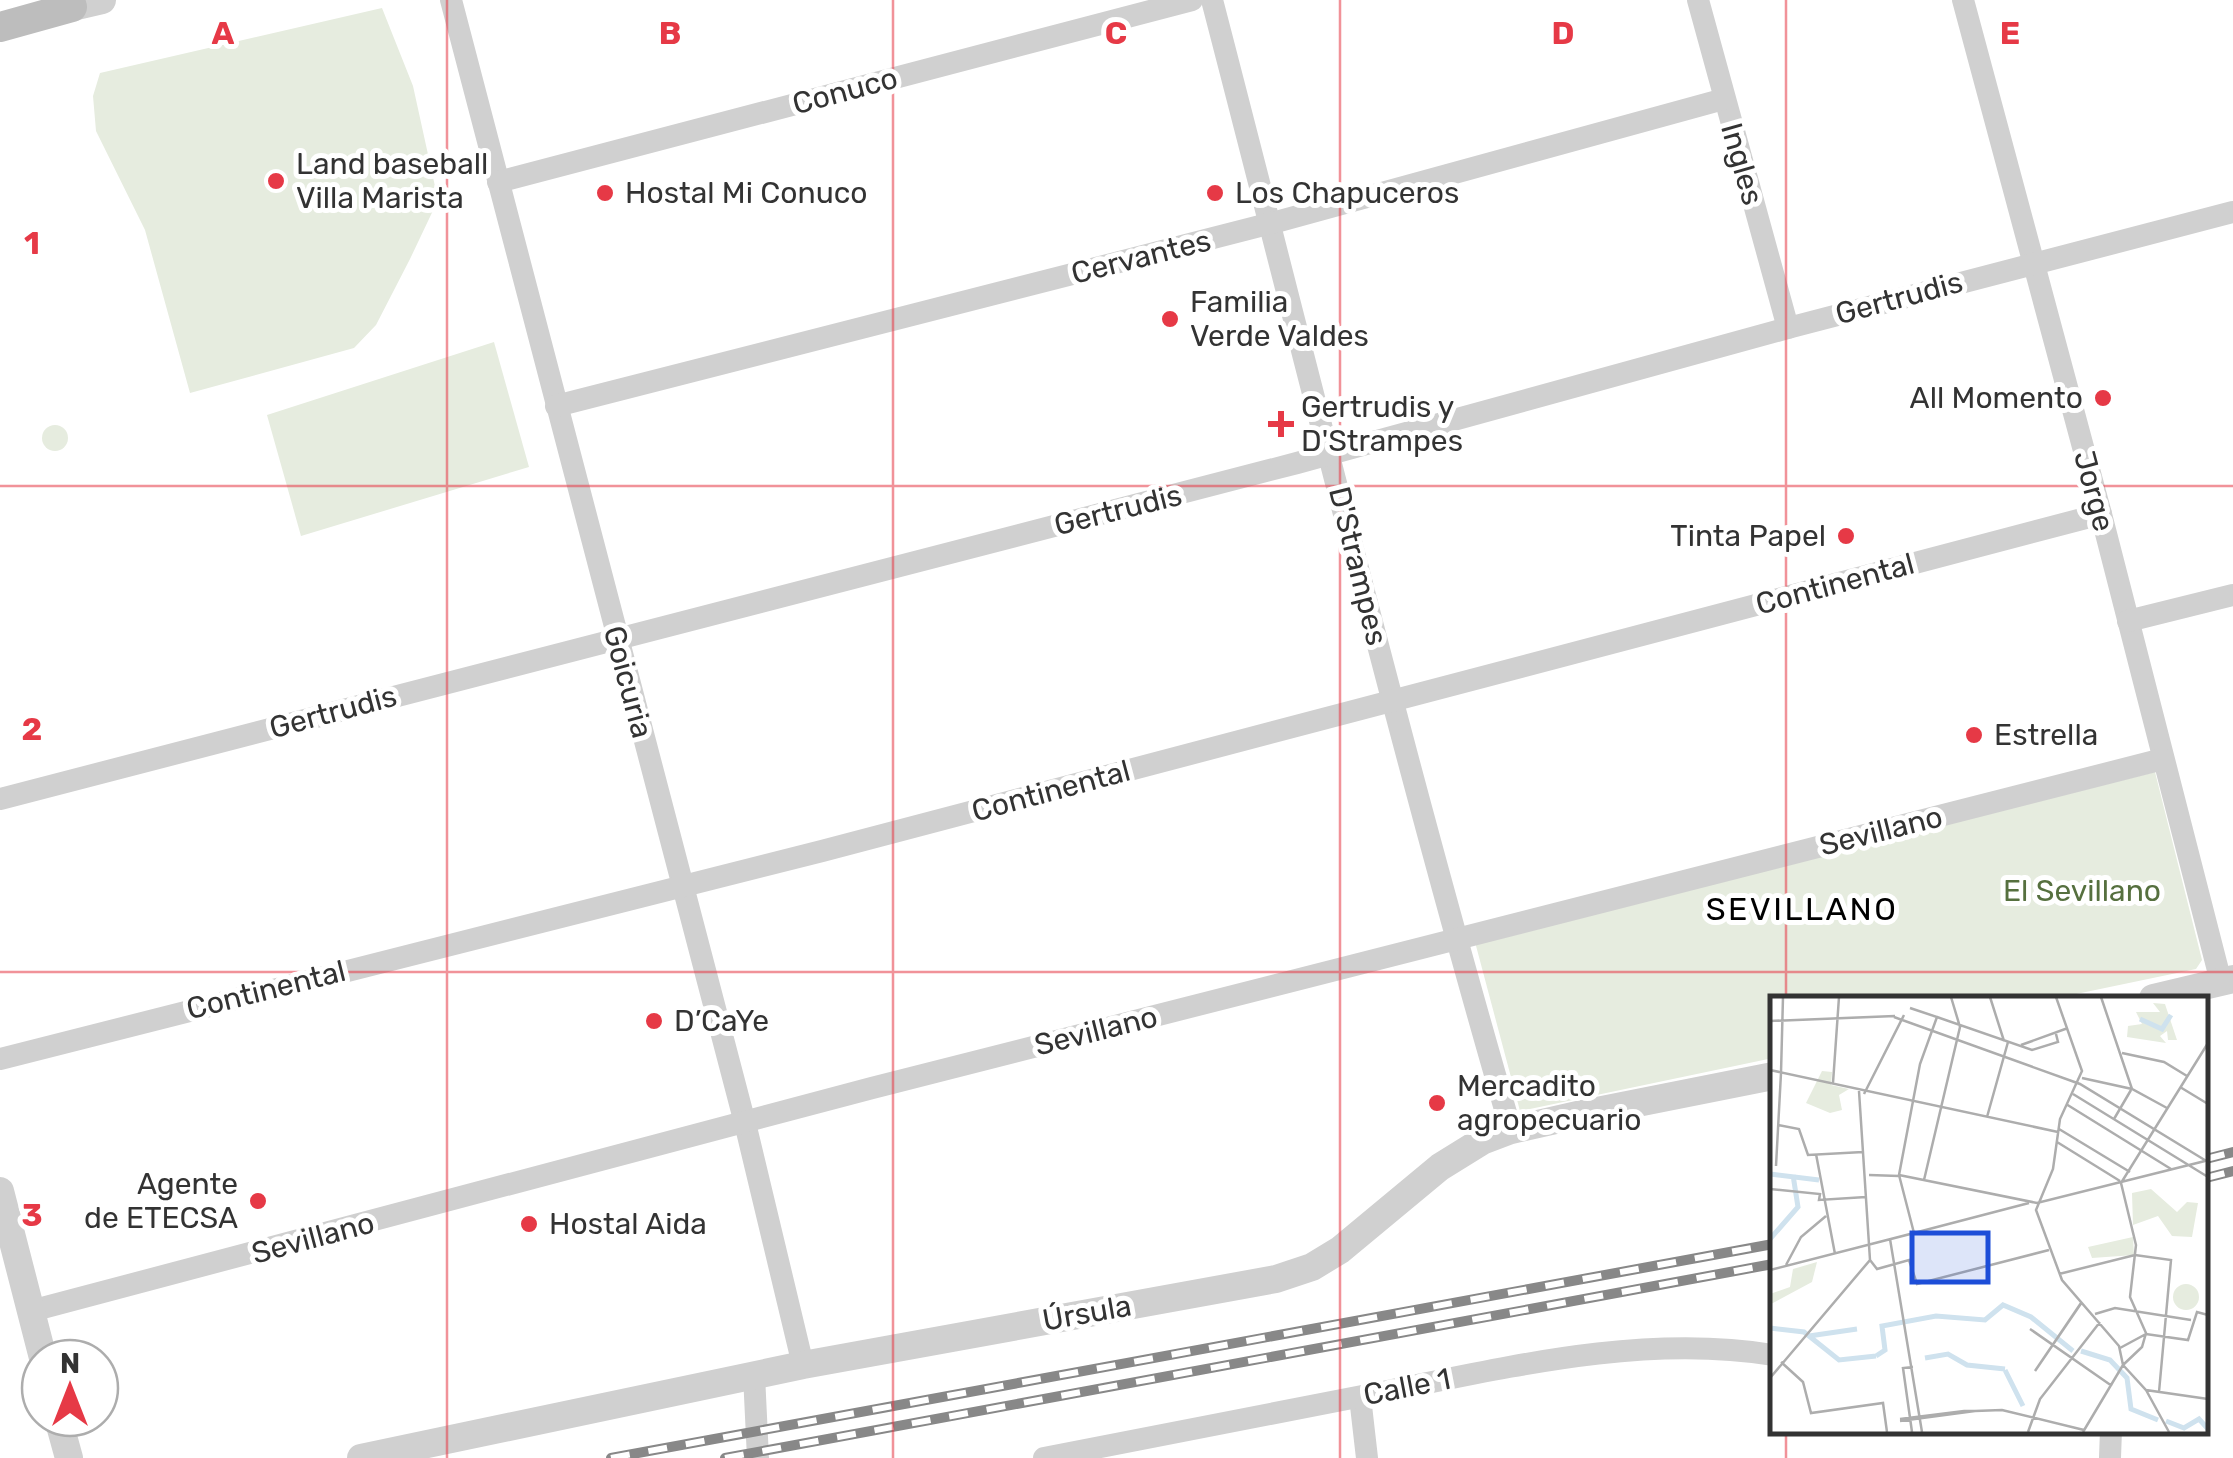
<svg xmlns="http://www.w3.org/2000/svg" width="2233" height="1458" font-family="Rubik,sans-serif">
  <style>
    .green { fill: #e6ecdf }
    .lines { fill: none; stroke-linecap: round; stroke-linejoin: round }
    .minor { stroke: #d0d0d0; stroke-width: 22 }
    .tertiary { stroke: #d0d0d0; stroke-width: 28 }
    .secondary { stroke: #bdbdbd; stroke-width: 30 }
    .rail-casing { stroke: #888; stroke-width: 10 }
    .rail { stroke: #fff; stroke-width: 6; stroke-dasharray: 19; stroke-linecap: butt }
    .grid { fill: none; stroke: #e63946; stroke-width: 2.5; stroke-opacity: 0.55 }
    .poi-dot { fill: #e63946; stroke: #fff; stroke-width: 4 }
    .labels { text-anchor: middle; stroke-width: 10; stroke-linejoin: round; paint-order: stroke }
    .street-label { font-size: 30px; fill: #333; stroke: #fff }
    .poi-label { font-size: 30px; fill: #333; stroke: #fff; text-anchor: start }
    .park-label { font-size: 30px; fill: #56703f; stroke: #fff }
    .neighbourhood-label { font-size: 32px; letter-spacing: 2.5px; fill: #000; stroke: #fff }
    .inset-river { fill: none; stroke: #cfe2ee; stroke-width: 5 }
    .inset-road { fill: none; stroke: #adadad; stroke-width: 2.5 }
    .view { fill: #1d4ed8; fill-opacity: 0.15; stroke: #1d4ed8; stroke-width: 5 }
    .inset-edge { fill: none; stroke: #333; stroke-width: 5 }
    .grid-label { font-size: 32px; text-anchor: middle; font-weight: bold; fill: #e63946; stroke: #fff; stroke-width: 10; stroke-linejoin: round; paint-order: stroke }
  </style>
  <rect width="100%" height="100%" fill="#fff"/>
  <g class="green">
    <path d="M382,8l31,78 25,114 -28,59 -34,66 -22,23 -164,45 -45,-163 -49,-99 -3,-35 7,-23z"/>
    <path d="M494,342l35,125 -228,69 -34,-121z"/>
    <circle cx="55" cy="438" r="13"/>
    <path d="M2155,772l47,188 -6,9 -139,29h-284v60l-253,53 -45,-169z"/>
  </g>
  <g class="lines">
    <g class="minor">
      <path d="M451,0l294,1123 58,242"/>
      <path d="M1212,0c98,377 190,756 299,1130"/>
      <path d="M1698,0l90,328"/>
      <path d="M1963,0l138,514 120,468"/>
      <path d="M498,182l694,-182"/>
      <path d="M556,406l716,-183 452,-124"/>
      <path d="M2128,621l105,-26"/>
      <path d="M0,799l1297,-336 491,-135 445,-116"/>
      <path d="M0,1059l822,-208 1279,-337"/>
      <path d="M31,1311l841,-223 1291,-329"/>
      <path d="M754,1375l4,83"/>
      <path d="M1360,1397l7,61"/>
      <path d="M1044,1458c115,-22 230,-44 344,-67 125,-25 258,-57 385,-36"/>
      <path d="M2110,1458l1,-28"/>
    </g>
    <g class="tertiary">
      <path d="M72,7l30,-7"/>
      <path d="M2153,998l80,-19"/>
      <path d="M0,1191l43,167"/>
      <path d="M58,1418l11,40"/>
      <path d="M361,1458l442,-93 473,-86 36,-12 28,-17 100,-83 42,-26 29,-11 71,-16 191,-38"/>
    </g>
    <path class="secondary" d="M0,27l72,-20 -2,-7"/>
    <defs>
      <g id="rail">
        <path d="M2206,1159l27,-7"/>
        <path d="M2206,1178l27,-7"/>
        <path d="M611,1458l1162,-214"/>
        <path d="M725,1458l1048,-194"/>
      </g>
    </defs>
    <use href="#rail" class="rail-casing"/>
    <use href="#rail" class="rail"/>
  </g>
  <path class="grid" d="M447,0v1458M893,0v1458M1340,0v1458M1786,0v998M0,486h2233M0,972h2233M1786,1430v28"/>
  <g class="poi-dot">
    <circle cx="276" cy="181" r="10"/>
    <circle cx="605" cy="193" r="10"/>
    <circle cx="1215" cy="193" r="10"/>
    <circle cx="1170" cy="319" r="10"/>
    <circle cx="2103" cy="398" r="10"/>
    <path d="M1276 409h10v10h10v10h-10v10h-10v-10h-10v-10h10z"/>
    <circle cx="1846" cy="536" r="10"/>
    <circle cx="1974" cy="735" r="10"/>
    <circle cx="654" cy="1021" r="10"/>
    <circle cx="1437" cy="1103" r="10"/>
    <circle cx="258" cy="1201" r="10"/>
    <circle cx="529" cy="1224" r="10"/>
  </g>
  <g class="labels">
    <g class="street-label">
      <text transform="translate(845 91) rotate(-15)" y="10">Conuco</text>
      <text transform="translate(1742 164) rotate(74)" y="10">Ingles</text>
      <text transform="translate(1141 257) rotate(-14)" y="10">Cervantes</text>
      <text transform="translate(1899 298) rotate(-15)" y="10">Gertrudis</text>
      <text transform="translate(2094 491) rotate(75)" y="10">Jorge</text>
      <text transform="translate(1118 510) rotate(-14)" y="10">Gertrudis</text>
      <text transform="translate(1358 566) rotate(76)" y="10">D'Strampes</text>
      <text transform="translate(1835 584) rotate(-15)" y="10">Continental</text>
      <text transform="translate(628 682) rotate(75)" y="10">Goicuria</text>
      <text transform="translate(333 712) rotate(-15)" y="10">Gertrudis</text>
      <text transform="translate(1051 791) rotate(-15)" y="10">Continental</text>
      <text transform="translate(1881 831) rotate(-14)" y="10">Sevillano</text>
      <text transform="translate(266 990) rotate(-14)" y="10">Continental</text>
      <text transform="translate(1096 1031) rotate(-14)" y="10">Sevillano</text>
      <text transform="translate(313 1238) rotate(-15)" y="10">Sevillano</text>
      <text transform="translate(1087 1313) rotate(-10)" y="10">Úrsula</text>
      <text transform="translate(1407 1387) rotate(-11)" y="10">Calle 1</text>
    </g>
    <g class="poi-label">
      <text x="296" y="174">Land baseball<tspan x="296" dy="34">Villa Marista</tspan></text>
      <text x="625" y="203">Hostal Mi Conuco</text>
      <text x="1235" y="203">Los Chapuceros</text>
      <text x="1190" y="312">Familia<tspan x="1190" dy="34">Verde Valdes</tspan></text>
      <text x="2083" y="408" text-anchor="end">All Momento</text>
      <text x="1301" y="417">Gertrudis y<tspan x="1301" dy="34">D'Strampes</tspan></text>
      <text x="1826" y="546" text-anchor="end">Tinta Papel</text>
      <text x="1994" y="745">Estrella</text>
      <text x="674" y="1031">D’CaYe</text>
      <text x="1457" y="1096">Mercadito<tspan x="1457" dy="34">agropecuario</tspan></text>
      <text x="238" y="1194" text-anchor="end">Agente<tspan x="238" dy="34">de ETECSA</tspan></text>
      <text x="549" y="1234">Hostal Aida</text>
    </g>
    <g class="park-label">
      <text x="2082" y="901">El Sevillano</text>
    </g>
    <g class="neighbourhood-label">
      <text x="1802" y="920">SEVILLANO</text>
    </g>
  </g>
  <g transform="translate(1770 996)">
    <rect width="438" height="438" fill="#fff"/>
    <path d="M383,7l12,1 12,36h-9l-1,-9 -7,5 6,7 -39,-6 1,-11 14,-2 -6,-12h24zM52,75l10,1 -1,13 18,4 -10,6 3,15 -12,3 -24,-10zM381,193l26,23 10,-10 11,1 -6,34 -20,-1 -14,-20 -25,9 -1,-32zM363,241l1,18 -42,3 -4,-11zM47,266l-5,20 -41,22 -1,-10 20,-7 3,-18zM403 301a13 13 0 1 1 26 0a13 13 0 1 1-26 0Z" fill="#e6ecdf"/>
    <path class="inset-river" d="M370,23l22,10 9,-14M0,178l49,6M0,243l28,-32 -5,-32M0,332l34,4 35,28 37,-4M39,340l48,-7M311,355l29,9 17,18 4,31 27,11M106,360l9,-6 -3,-24 54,-10 49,4 18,-15 28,12 42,34M155,362l23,-4 19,11 38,4M235,374l18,36M396,425l18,7 15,-9 9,10"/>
    <path class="inset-road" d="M220,1l14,44M286,1l26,74 -22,48 -7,50 -17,41 26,70 57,66 4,19 -40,67M331,1l31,92M124,21l186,67 128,78M167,21l95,33 26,-8 -2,-8M0,25l125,-5M251,49l47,-17M352,57l42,9 23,14M0,74l288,62M11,77l2,-76M312,82l50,11 35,19M63,87l6,-86M410,91l28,17M94,98l40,-79M303,98l135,83M296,108l105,65M217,121l21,-75M344,123l17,-29M8,129l21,4 9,26 55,-3M289,133l71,43M287,146l63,39M46,158l19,100M6,170l5,-93M99,179l30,1M129,179l138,28 168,-42M154,184l36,-153 -9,-30M0,193l50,5 -1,6 47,-3M144,237l115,-30M120,243l32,193M100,264l7,9 32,-9 8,24 132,-34M16,269l15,-28 25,-21M0,274l144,-37 -15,-58 21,-111 17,-47 -27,-9M289,278l76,-19 36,5 -12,132M311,307l-46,68 47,-69M325,318l20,-6 76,12M260,333l82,57M350,352l26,-14 42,6 9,-28 11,3M11,366l22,20 8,31 72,-10 4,29M353,369l19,-18 4,-14 -16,-36 6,-52 -15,-62 87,-140M353,369l23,25 62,9M0,382l100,-118 -11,-169M376,394l23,42M205,415l27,-1 82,20M130,423l64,-8h11l-75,10M142,436l-9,-64 10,-1M258,436l12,-33 60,-77"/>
    <path class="view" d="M142,237h76v49h-76z"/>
    <rect width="438" height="438" class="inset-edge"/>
  </g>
  <g class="grid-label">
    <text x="223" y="44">A</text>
    <text x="670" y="44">B</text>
    <text x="1116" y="44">C</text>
    <text x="1563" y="44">D</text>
    <text x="2010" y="44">E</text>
    <text x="32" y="254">1</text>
    <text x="32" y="740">2</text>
    <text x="32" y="1226">3</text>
  </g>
  <g transform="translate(70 1388)"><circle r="48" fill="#ffffff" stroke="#adadad" stroke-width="2.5"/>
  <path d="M0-8L18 38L0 25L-18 38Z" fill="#e63946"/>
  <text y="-15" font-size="28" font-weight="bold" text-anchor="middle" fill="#333333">N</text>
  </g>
</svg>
